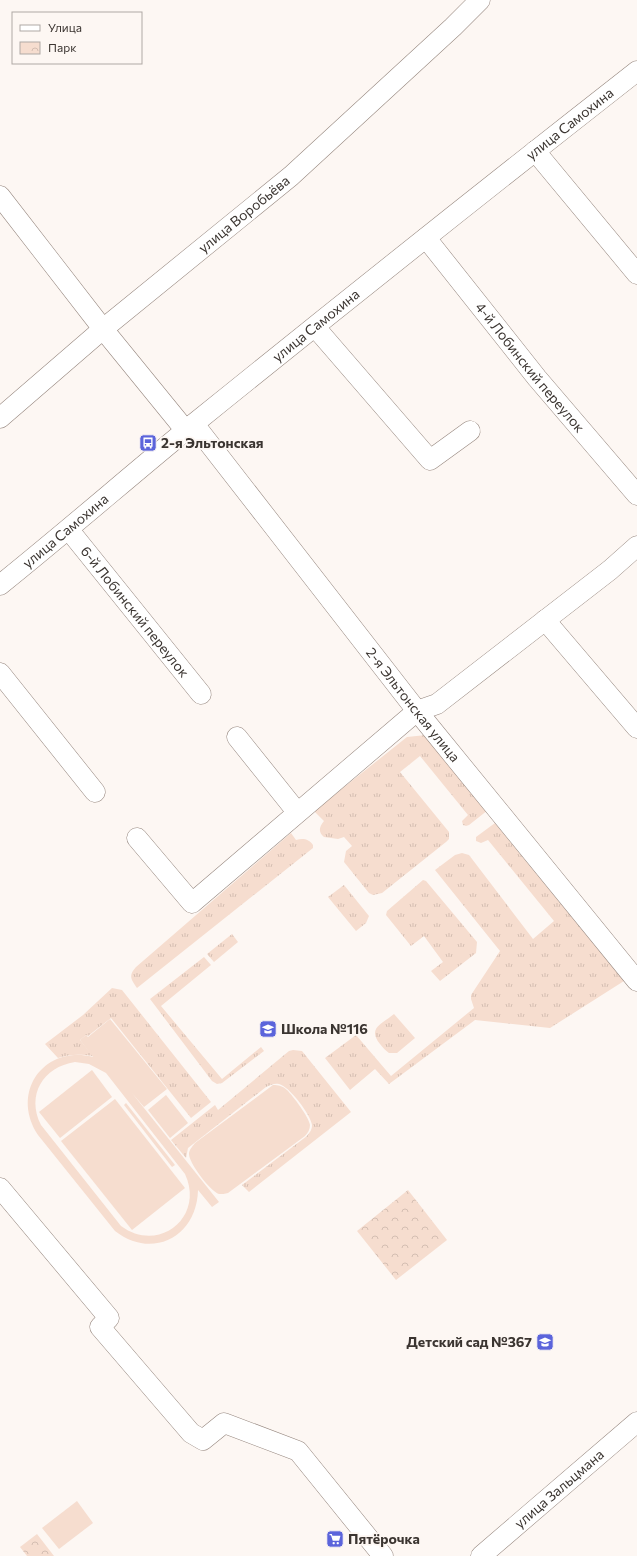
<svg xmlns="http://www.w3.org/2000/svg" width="637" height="1556" font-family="Commissioner,sans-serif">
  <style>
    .grass { fill: url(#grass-tufts) }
    .park { fill: url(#park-crowns) }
    .pitch { fill: #f6ddcf; fill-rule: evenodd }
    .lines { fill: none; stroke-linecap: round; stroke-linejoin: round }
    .minor-casing { stroke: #95867e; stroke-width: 21 }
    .minor { stroke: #fff; stroke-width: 20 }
    .labels { text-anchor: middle; stroke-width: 3.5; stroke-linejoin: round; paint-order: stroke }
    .street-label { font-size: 14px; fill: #3b3531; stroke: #fdf7f3 }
    .poi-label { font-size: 14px; font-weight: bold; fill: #3b3531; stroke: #fdf7f3; text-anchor: start }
  </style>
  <defs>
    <pattern id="grass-tufts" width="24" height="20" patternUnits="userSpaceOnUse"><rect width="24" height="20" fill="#f6ddcf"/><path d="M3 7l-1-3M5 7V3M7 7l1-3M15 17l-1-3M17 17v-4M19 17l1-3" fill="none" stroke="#d4beb2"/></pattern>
    <pattern id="park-crowns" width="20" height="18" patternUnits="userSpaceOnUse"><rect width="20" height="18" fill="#f6ddcf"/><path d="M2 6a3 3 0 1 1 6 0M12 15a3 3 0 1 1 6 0" fill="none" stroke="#d4beb2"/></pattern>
  </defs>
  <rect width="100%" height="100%" fill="#fdf7f3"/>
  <g class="grass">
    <path d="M426,735l62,75 -19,15 -3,1 -3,-1 -1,-4 6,-6 -48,-59 -20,16 49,60v7l-3,3 -64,51 -9,2 -4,-2 -25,-31 2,-11 6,-5 -8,-9 -6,2 -14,-2c-6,-5 -5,-10 0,-16l-10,-10 93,-74z"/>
    <path d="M495,823l129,158 -74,47 -75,-8 -86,64 -14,-15 -25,21 -25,-32 31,-23 35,41 83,-68 -3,-9v-4l29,-44 -65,-81 20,-15 7,-2 7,2 64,84 21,-18 -66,-81 -7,3 -5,-2v-4z"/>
    <path d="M291,833l5,7c7,-2 13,-1 17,5v3l-176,140c-6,-9 -9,-12 -1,-21z"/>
    <path d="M423,880l3,1 51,61 -1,11 -36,28 -9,-10 12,-9 -19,-26 -13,10 -25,-31 1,-4z"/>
    <path d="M344,885l25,31 -3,7 -10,8 -28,-34z"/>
    <path d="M232,934l6,8 -24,20 -7,-8z"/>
    <path d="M204,957l7,8 -50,41 61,73 39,-32 3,4 -42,32 -5,1 -5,-3 -62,-82z"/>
    <path d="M112,988l10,2 89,112 -20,16 -80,-100 -23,18 -2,-1 -6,5 13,16c-13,-2 -23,-2 -35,2l-13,-14 38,-29z"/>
    <path d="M394,1014l21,24 -18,15h-8c-3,-2 -6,-5 -9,-9 -13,-16 2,-20 14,-30z"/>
    <path d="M293,1050l9,1 49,61 -102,80 -7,-7 65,-49c3,-4 5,-6 5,-11 -1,-10 -23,-39 -33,-41 -5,-1 -8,1 -13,3l-78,61 -2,10 -15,-18 44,-35 3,5 71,-59z"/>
  </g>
  <g class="park">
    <path d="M408,1190l39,50 -51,40 -39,-49z"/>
    <path d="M37,1534l17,22h-27l-7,-9z"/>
  </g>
  <g class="pitch">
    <path d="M110,1019l57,70 -23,18 -12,-14 87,109 -7,5 -14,-17c-1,47 -46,70 -83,41l-77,-96c-28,-43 6,-90 55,-78l-13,-17 6,-5 2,2zM75,1062l14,2 17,9 79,101c20,43 -26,80 -64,52l-80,-101c-15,-30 2,-58 34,-63z"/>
    <path d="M92,1070l20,27 -52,41 -21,-26z"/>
    <path d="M273,1085c5,0 10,1 14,5 6,6 22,27 23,35 0,4 -2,8 -5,11l-77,57c-3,1 -6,1 -9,1 -9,-3 -30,-31 -30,-40 0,-4 3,-7 6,-11z"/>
    <path d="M166,1095l22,28 -18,15 -22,-28z"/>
    <path d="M115,1099l70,89 -53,42 -71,-89z"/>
    <path d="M126,1103l49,62 -3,2 -48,-62z"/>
    <path d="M77,1501l16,22 -34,26 -17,-21z"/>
  </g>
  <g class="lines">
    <defs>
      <g id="minor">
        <path d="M535,151l102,123"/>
        <path d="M0,196l103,133 83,102"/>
        <path id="s1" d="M426,238l111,140 100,117"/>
        <path d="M315,327l115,133 40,-29"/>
        <path id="s2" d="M0,418l103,-89 188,-153 162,-149 27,-27"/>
        <path id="s3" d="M194,424l223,287 220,270"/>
        <path id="s4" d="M69,530l132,164"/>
        <path id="s5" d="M0,585c66,-53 130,-109 196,-163 146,-118 293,-235 441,-351"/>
        <path d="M545,620l92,108"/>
        <path d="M0,673l95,119"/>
        <path d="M237,737l60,75"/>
        <path d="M137,838l55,65 225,-192 20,-7 173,-134 27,-24"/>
        <path d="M0,1188l109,130 -9,9 91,106 12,7 21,-17 74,28 85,105"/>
        <path id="s6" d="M481,1556l156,-134"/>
      </g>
    </defs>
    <use href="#minor" class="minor-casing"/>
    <use href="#minor" class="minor"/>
  </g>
  <defs>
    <symbol id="bus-square" viewBox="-11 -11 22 22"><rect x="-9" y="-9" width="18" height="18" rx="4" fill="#5b64db" stroke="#fdf7f3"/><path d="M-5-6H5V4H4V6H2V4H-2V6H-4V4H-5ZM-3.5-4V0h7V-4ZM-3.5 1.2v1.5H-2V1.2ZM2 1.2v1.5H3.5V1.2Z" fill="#fff"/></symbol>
    <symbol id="school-square" viewBox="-11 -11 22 22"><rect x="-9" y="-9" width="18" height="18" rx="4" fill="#5b64db" stroke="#fdf7f3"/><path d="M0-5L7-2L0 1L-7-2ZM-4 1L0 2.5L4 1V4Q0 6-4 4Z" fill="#fff"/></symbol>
    <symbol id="supermarket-square" viewBox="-11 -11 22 22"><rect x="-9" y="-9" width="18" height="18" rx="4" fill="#5b64db" stroke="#fdf7f3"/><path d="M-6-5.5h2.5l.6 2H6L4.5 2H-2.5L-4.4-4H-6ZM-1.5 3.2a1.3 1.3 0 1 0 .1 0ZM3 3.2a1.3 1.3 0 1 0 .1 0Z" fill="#fff"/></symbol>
  </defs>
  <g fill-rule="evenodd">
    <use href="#bus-square" x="138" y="433" width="20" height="20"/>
    <use href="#school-square" x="258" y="1019" width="20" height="20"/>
    <use href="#school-square" x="535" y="1332" width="20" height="20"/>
    <use href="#supermarket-square" x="325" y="1529" width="20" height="20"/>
  </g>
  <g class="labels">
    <g class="street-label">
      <text dy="5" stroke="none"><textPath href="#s5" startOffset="733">улица Самохина</textPath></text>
      <text dy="5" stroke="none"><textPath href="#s2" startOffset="318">улица Воробьёва</textPath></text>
      <text dy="5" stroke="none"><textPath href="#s5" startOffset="409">улица Самохина</textPath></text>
      <text dy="5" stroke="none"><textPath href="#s1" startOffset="166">4-й Лобинский переулок</textPath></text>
      <text dy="5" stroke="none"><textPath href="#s5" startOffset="85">улица Самохина</textPath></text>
      <text dy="5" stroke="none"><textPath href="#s4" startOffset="105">6-й Лобинский переулок</textPath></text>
      <text dy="5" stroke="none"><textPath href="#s3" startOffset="356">2-я Эльтонская улица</textPath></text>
      <text dy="5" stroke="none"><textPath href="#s6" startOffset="103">улица Зальцмана</textPath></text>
    </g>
    <g class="poi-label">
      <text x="161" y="448">2-я Эльтонская</text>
      <text x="281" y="1034">Школа №116</text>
      <text x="532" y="1347" text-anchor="end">Детский сад №367</text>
      <text x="348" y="1544">Пятёрочка</text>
    </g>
  </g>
  <rect x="12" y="12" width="130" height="52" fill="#fdf7f3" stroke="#afa9a5"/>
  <rect x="20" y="25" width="20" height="6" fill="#ffffff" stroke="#afa9a5"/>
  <text x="48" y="32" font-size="12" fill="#3b3531">Улица</text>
  <rect x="20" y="42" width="20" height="12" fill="url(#park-crowns)" stroke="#afa9a5"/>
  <text x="48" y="52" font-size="12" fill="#3b3531">Парк</text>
</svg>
